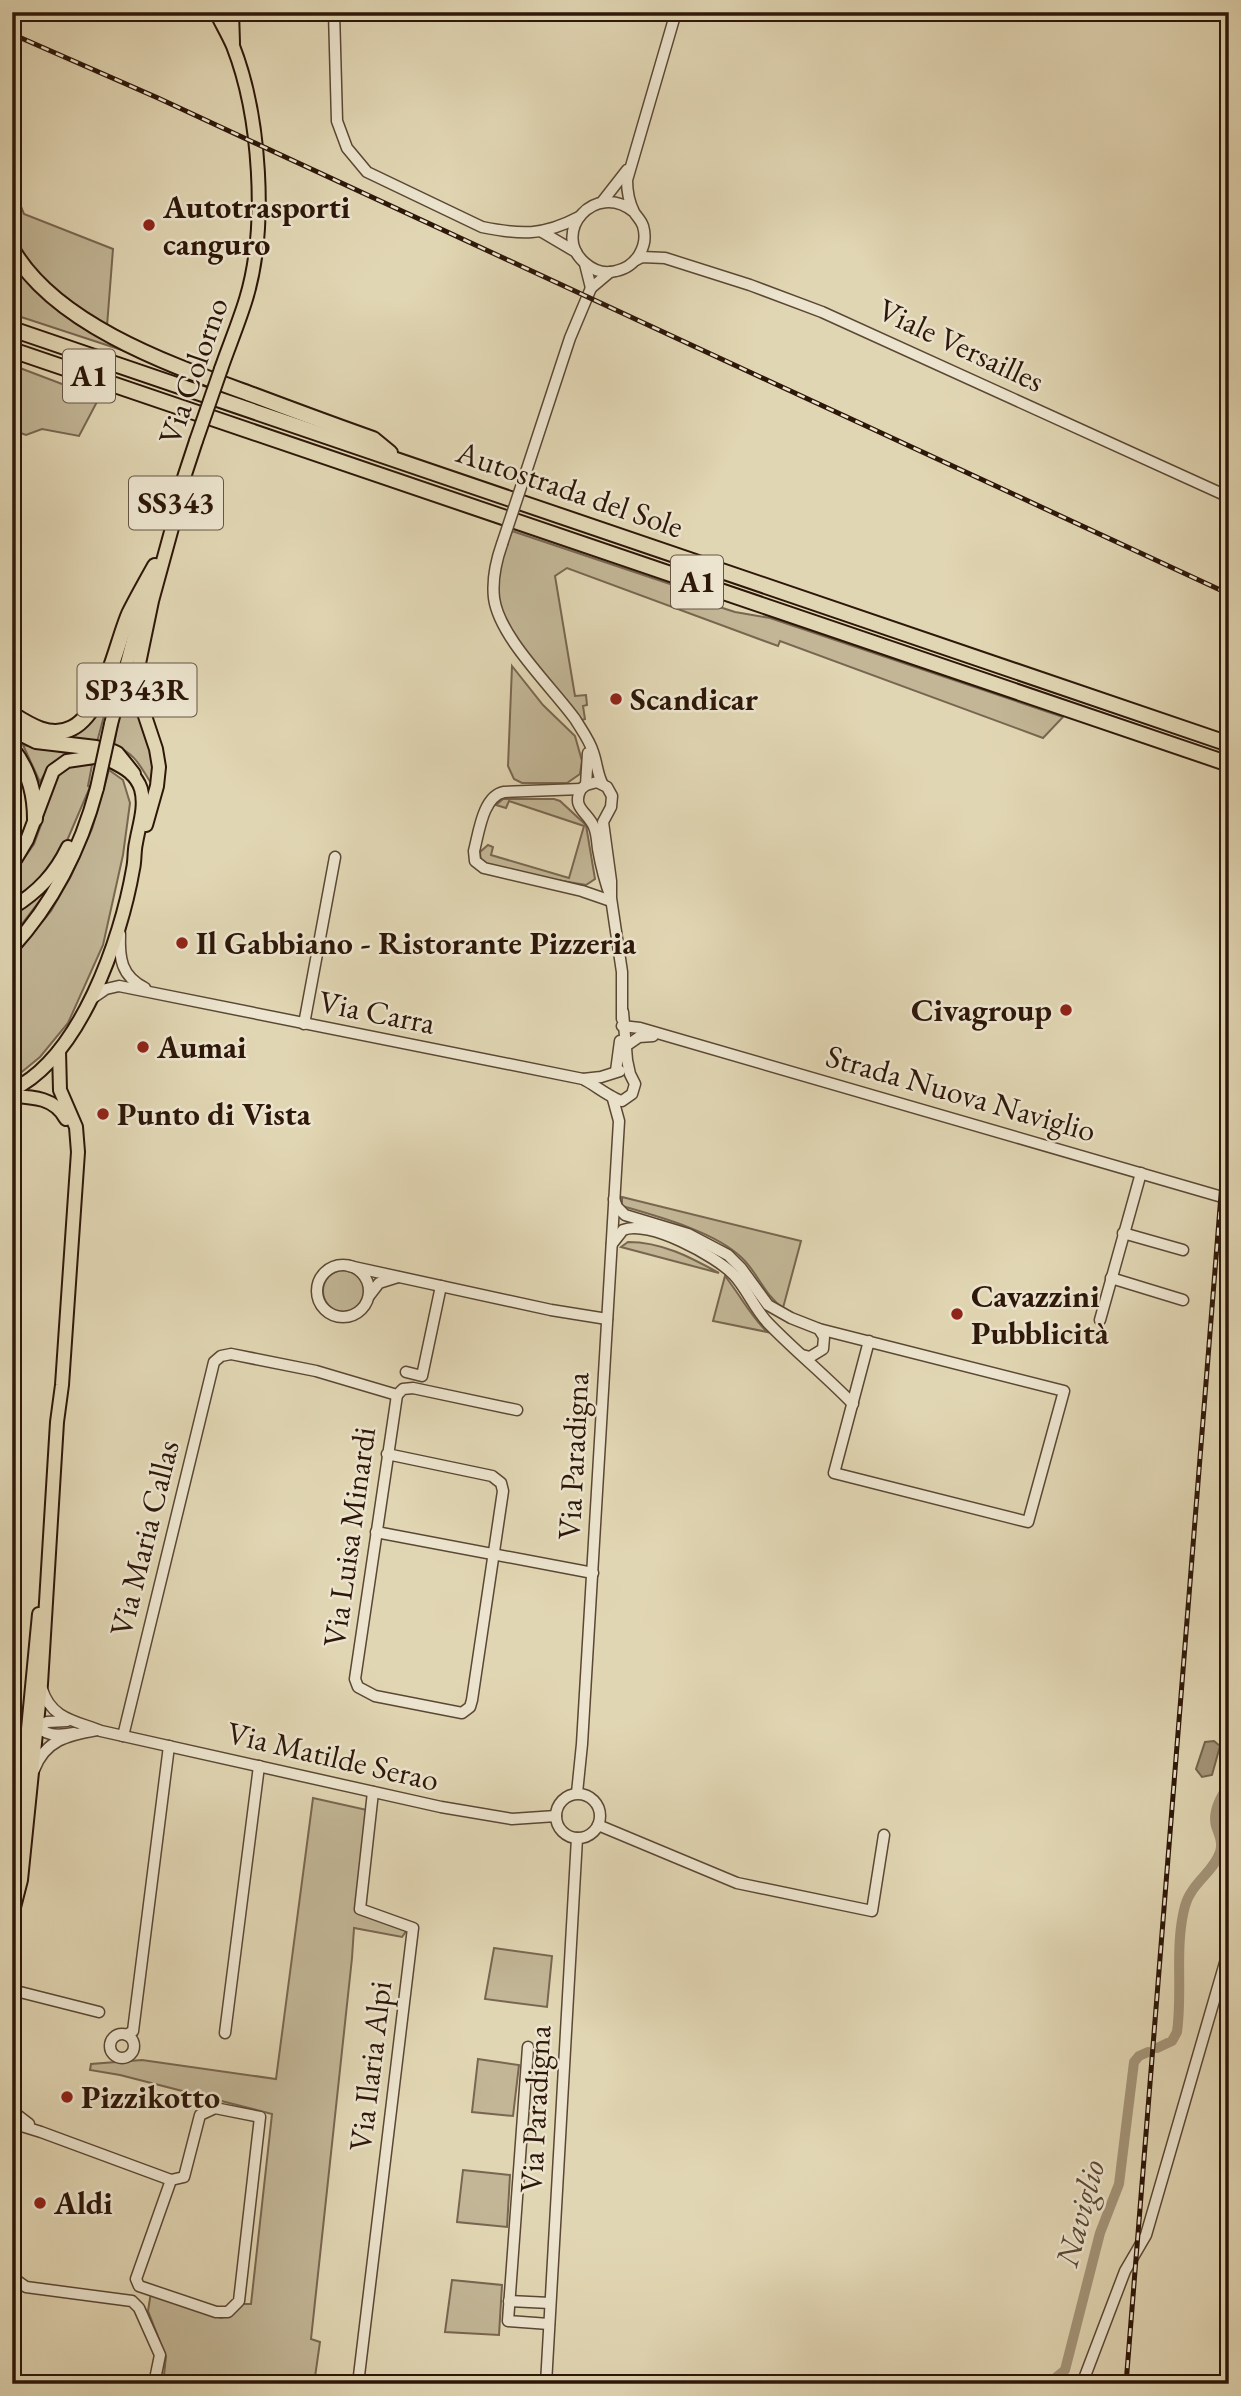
<svg xmlns="http://www.w3.org/2000/svg" width="1241" height="2396" font-family="'EB Garamond',serif">
  <style>
    .green { fill: #c2b696; stroke: #786650; stroke-width: 2 }
    .water { fill: #a49579; stroke: #74634c; stroke-width: 2 }
    .lines { fill: none; stroke-linecap: round; stroke-linejoin: round }
    .canal { stroke: #a49579; stroke-width: 10 }
    .minor-casing { stroke: #5a4734; stroke-width: 13 }
    .major-casing { stroke: #2d1709; stroke-width: 16 }
    .highway-casing { stroke: #2d1709; stroke-width: 18 }
    .minor { stroke: #ece4ce; stroke-width: 10 }
    .major { stroke: #e1d6b3; stroke-width: 12 }
    .highway { stroke: #e1d6b3; stroke-width: 14 }
    .rail-casing { stroke: #2d1709; stroke-width: 5 }
    .rail { stroke: #ece4ce; stroke-width: 2.5; stroke-dasharray: 8; stroke-linecap: butt }
    .minor-bridge-casing { stroke: #5a4734; stroke-width: 13; stroke-linecap: butt }
    .major-bridge-casing { stroke: #2d1709; stroke-width: 16; stroke-linecap: butt }
    .minor-bridge { stroke: #ece4ce; stroke-width: 10 }
    .major-bridge { stroke: #e1d6b3; stroke-width: 12 }
    .poi-dot { fill: #8f2418; stroke: #ece4ce; stroke-width: 2.5 }
    .labels { text-anchor: middle; stroke-width: 5; stroke-linejoin: round; paint-order: stroke }
    .shield { fill: #ece4ce; stroke: #665444; stroke-width: 2 }
    .shield-label { font-size: 30px; font-weight: bold; fill: #2d1709 }
    .poi-label { font-size: 32px; font-weight: bold; fill: #2d1709; stroke: #ece4ce; text-anchor: start }
    .street-label { font-size: 32px; fill: #2d1709; stroke: #ece4ce }
    .water-label { font-size: 33px; font-style: italic; fill: #5d4936; stroke: #ece4ce }
  </style>
  <rect width="100%" height="100%" fill="#e1d6b3"/>
  <filter id="stains"><feTurbulence type="fractalNoise" baseFrequency=".00286" numOctaves="4"/><feColorMatrix values="0 0 0 0 .2 0 0 0 0 .09 0 0 0 0 .02 0 0 0 .5 -.17"/></filter>
  <radialGradient id="worn" r=".72"><stop offset=".6" stop-color="#630" stop-opacity="0"/><stop offset="1" stop-color="#630" stop-opacity=".3"/></radialGradient>
  <g class="green">
    <path d="M12,185l12,29 89,35 -6,77 -43,-25 -36,-36 -16,-26z"/>
    <path d="M12,260l15,20 38,35 78,42 -131,-43z"/>
    <path d="M12,365l87,33 -20,38 -37,-7 -16,6 -14,-5z"/>
    <path d="M512,531l164,55 31,17 28,9 35,6 293,99 -20,21 -263,-97 -2,5 -211,-78 -12,8 20,120 11,-1 1,10 -4,1 2,13 -3,1c-27,-33 -80,-83 -84,-126 -2,-23 7,-43 14,-63z"/>
    <path d="M133,664c-1,9 -3,19 -1,28 5,25 30,67 19,91 -12,-18 -14,-28 -37,-38l3,-20z"/>
    <path d="M512,666l31,39 32,31 7,25 -2,13 -13,9h-45l-8,-4 -6,-13z"/>
    <path d="M115,675l-18,67 -42,-5 6,-2z"/>
    <path d="M23,745l44,8 1,1 -19,12 -9,16z"/>
    <path d="M82,764l10,1 -4,21 2,1 -24,56 -18,30 -36,30v-27l22,-32 7,-19 12,-47 11,-11z"/>
    <path d="M109,770l14,10 7,23 -7,52 -20,90 -35,78 -28,34 -28,23v-121l39,-48 20,-35 21,-47z"/>
    <path d="M503,799h51l6,2 26,24 9,54 -9,6 -94,-16 -11,-8 -1,-9 8,-7 5,2 -2,8 78,23 15,-52 -75,-25 -3,7 -10,-3z"/>
    <path d="M42,894l2,1 -32,42v-24z"/>
    <path d="M622,1197l179,44 -18,67c-19,-13 -25,-35 -41,-50 -26,-26 -85,-42 -120,-52z"/>
    <path d="M628,1242c34,0 62,15 91,31l-98,-26z"/>
    <circle cx="344" cy="1291" r="21"/>
    <path d="M725,1276c15,19 25,39 42,56l-54,-11z"/>
    <path d="M313,1798l54,12 -12,101 52,19 -5,7 -48,-9 -2,30 -41,381 9,3 -6,42h-151l3,-27 -18,-46 3,-19 70,26 11,-3 10,-11h9l21,-190 -152,-39 -30,-5 1,-6 51,-4 134,19z"/>
    <path d="M494,1948l58,8 -5,51 -62,-8z"/>
    <path d="M478,2059l41,6 -6,51 -41,-4z"/>
    <path d="M463,2170l47,5 -3,52 -50,-5z"/>
    <path d="M452,2280l50,5 -3,50 -54,-3z"/>
  </g>
  <path class="water" d="M1214,1741l6,5 -8,29 -10,2 -6,-8 9,-27z"/>
  <g class="lines">
    <g class="canal">
      <path d="M1157,2048l15,-7 5,-9c6,-41 -3,-85 8,-126 6,-23 29,-34 35,-54 3,-10 -1,-17 -4,-26 -4,-15 5,-30 13,-41"/>
      <path d="M1048,2384l17,-14 35,-137 19,-49 15,-122 5,-6 9,-4"/>
    </g>
    <defs>
      <g id="minor">
        <path d="M334,12l3,109 10,27 20,24 115,55c39,8 61,9 97,-10"/>
        <path d="M602,202l25,-32"/>
        <path d="M634,212c-39,-32 -84,21 -49,51 9,8 20,11 31,8 20,-4 33,-25 27,-45 -2,-6 -6,-9 -9,-14 -5,-10 -7,-21 -7,-32l49,-168"/>
        <path d="M542,232l34,20"/>
        <path d="M636,260l6,-3 23,1 85,27 72,27 407,185"/>
        <path d="M585,264l6,24 19,-16"/>
        <path d="M526,472l44,-134 21,-50"/>
        <path d="M502,544c-6,17 -10,36 -8,54 5,39 57,88 81,121 6,10 15,22 18,33 4,11 4,21 9,31"/>
        <path d="M586,785l2,-32"/>
        <path d="M581,789l-77,3c-21,4 -25,40 -30,59l1,10 9,7 98,23 29,10"/>
        <path d="M611,898c-6,-16 -10,-32 -13,-49 -1,-8 -1,-15 -4,-22 -6,-15 -23,-19 -13,-38l5,-4 11,-3 10,5 5,9 -1,11 -8,15 8,59v17l11,74v47"/>
        <path d="M120,934c-1,24 1,42 25,54"/>
        <path d="M90,1000l16,-11 13,-3 464,93c12,6 29,20 39,22l10,-7 3,-10 -5,-10 -3,-14 -4,-48"/>
        <path d="M304,1024l31,-167"/>
        <path d="M622,1026l18,2 589,171"/>
        <path d="M626,1046l13,-9 14,-1"/>
        <path d="M616,1071l4,-30"/>
        <path d="M583,1079l18,-2 19,-6"/>
        <path d="M614,1199l3,8 8,8 63,19 40,21 13,13 27,37 23,13 28,11 245,62 -36,131 -194,-49 35,-132"/>
        <path d="M1123,1233l60,17"/>
        <path d="M612,1244l11,-14c25,-11 93,26 111,45 13,14 20,33 34,48 27,28 58,53 85,81"/>
        <circle cx="343" cy="1291" r="26"/>
        <path d="M349,1266l202,44 56,9"/>
        <path d="M1111,1278l72,22"/>
        <path d="M369,1296l10,-13 19,-6"/>
        <path d="M1100,1320l41,-147"/>
        <path d="M802,1355l8,2 13,-8 1,-12 -5,-8"/>
        <path d="M406,1372l16,4 19,-90"/>
        <path d="M387,1454l105,22 9,7 2,8 -31,209 -2,7 -8,6 -87,-17 -17,-9 -3,-8 42,-284"/>
        <path d="M376,1532l217,41"/>
        <path d="M42,1689c9,30 34,32 59,42l340,76 71,12 44,-3"/>
        <path d="M34,1722c10,15 24,14 40,11"/>
        <path d="M33,1731l14,-9 20,-1"/>
        <path d="M123,1736l91,-374 7,-6 10,-2 85,17 81,24 6,-6 10,-1 104,22"/>
        <path d="M34,1770c11,-30 34,-35 63,-40"/>
        <path d="M577,1793l5,-49 37,-623 -6,-22"/>
        <circle cx="578" cy="1816" r="22"/>
        <path d="M598,1825l139,58 135,28 12,-76"/>
        <path d="M12,1990l87,22"/>
        <path d="M225,2033l34,-267"/>
        <circle cx="122" cy="2046" r="12"/>
        <path d="M127,2035l6,-4 36,-285"/>
        <path d="M528,2047l-20,274 41,3"/>
        <path d="M12,2111l17,13"/>
        <path d="M12,2123l29,9 130,48 13,-3 16,-62 15,-7 45,9 -21,184 -11,11h-12l-77,-26 -3,-7 35,-99"/>
        <path d="M12,2277l14,10 106,14 7,7 21,47 -6,29"/>
        <path d="M509,2301l41,2"/>
        <path d="M358,2384l55,-456 -53,-19 13,-117"/>
        <path d="M546,2384l31,-546"/>
        <path d="M1082,2384l43,-113 21,-36 83,-286"/>
      </g>
      <g id="major">
        <path d="M216,12c5,11 12,22 17,34 27,69 35,181 13,253 -7,23 -17,47 -25,70"/>
        <path d="M232,12l1,31"/>
        <path d="M171,517l25,-76"/>
        <path d="M111,724l35,-133"/>
        <path d="M146,825l11,-39 2,-19 -3,-18 -18,-54 -1,-22 15,-72 20,-73 2,-19"/>
        <path d="M12,865l15,-25 26,-69 14,-10 27,-4"/>
        <path d="M12,908c26,-16 43,-34 56,-61"/>
        <path d="M12,948c42,-46 69,-100 85,-160"/>
        <path d="M12,1090c68,-32 109,-151 121,-221 2,-8 1,-18 3,-26 3,-18 10,-36 5,-54 -5,-15 -16,-21 -30,-28"/>
        <path d="M12,1096c22,1 43,2 54,23"/>
        <path d="M16,1854l23,-240"/>
        <path d="M12,1915l9,-35 20,-196 16,-262 5,-37 16,-233 -2,-25 -16,-37 -1,-39"/>
      </g>
      <g id="highway">
        <path d="M12,249c44,77 162,117 241,146 40,15 80,30 120,44l17,14"/>
        <path d="M12,329l1217,415"/>
        <path d="M12,350l1217,414"/>
        <path d="M12,714c17,11 39,25 60,14 32,-16 44,-84 57,-114 8,-16 17,-32 26,-48"/>
        <path d="M12,729l24,12 60,7"/>
        <path d="M12,749c17,21 23,44 23,70"/>
        <path d="M113,752l4,2 16,20"/>
      </g>
    </defs>
    <use href="#minor" class="minor-casing"/>
    <use href="#major" class="major-casing"/>
    <use href="#highway" class="highway-casing"/>
    <use href="#minor" class="minor"/>
    <use href="#major" class="major"/>
    <use href="#highway" class="highway"/>
    <defs>
      <g id="rail">
        <path d="M12,34l146,64 1071,496"/>
        <path d="M1126,2384l103,-1289"/>
      </g>
    </defs>
    <use href="#rail" class="rail-casing"/>
    <use href="#rail" class="rail"/>
    <defs>
      <path id="minor-bridge" d="M502,544l24,-72"/>
      <g id="major-bridge">
        <path d="M196,441l25,-72"/>
        <path d="M97,788l14,-64"/>
      </g>
    </defs>
    <use href="#minor-bridge" class="minor-bridge-casing"/>
    <use href="#major-bridge" class="major-bridge-casing"/>
    <use href="#minor-bridge" class="minor-bridge"/>
    <use href="#major-bridge" class="major-bridge"/>
  </g>
  <g class="poi-dot">
    <circle cx="149" cy="225" r="7"/>
    <circle cx="616" cy="699" r="7"/>
    <circle cx="182" cy="943" r="7"/>
    <circle cx="1066" cy="1010" r="7"/>
    <circle cx="143" cy="1047" r="7"/>
    <circle cx="103" cy="1114" r="7"/>
    <circle cx="957" cy="1314" r="7"/>
    <circle cx="67" cy="2097" r="7"/>
    <circle cx="40" cy="2203" r="7"/>
  </g>
  <g class="labels">
    <g class="shield">
      <rect x="63" y="349.5" width="52" height="53" rx="5"/>
      <rect x="129" y="476.5" width="94" height="53" rx="5"/>
      <rect x="671" y="555.5" width="52" height="53" rx="5"/>
      <rect x="77.5" y="663.5" width="119" height="53" rx="5"/>
    </g>
    <g class="shield-label">
      <text x="89" y="386">A1</text>
      <text x="176" y="513">SS343</text>
      <text x="697" y="592">A1</text>
      <text x="137" y="700">SP343R</text>
    </g>
    <g class="poi-label">
      <text x="163" y="218">Autotrasporti<tspan x="163" dy="37">canguro</tspan></text>
      <text x="630" y="710">Scandicar</text>
      <text x="196" y="954">Il Gabbiano - Ristorante Pizzeria</text>
      <text x="1052" y="1021" text-anchor="end">Civagroup</text>
      <text x="157" y="1058">Aumai</text>
      <text x="117" y="1125">Punto di Vista</text>
      <text x="971" y="1307">Cavazzini<tspan x="971" dy="37">Pubblicità</tspan></text>
      <text x="81" y="2108">Pizzikotto</text>
      <text x="54" y="2214">Aldi</text>
    </g>
    <g class="street-label">
      <text transform="translate(961 345) rotate(25)" y="11">Viale Versailles</text>
      <text transform="translate(193 371) rotate(-71)" y="11">Via Colorno</text>
      <text transform="translate(570 489) rotate(19)" y="11">Autostrada del Sole</text>
      <text transform="translate(377 1012) rotate(11)" y="11">Via Carra</text>
      <text transform="translate(961 1093) rotate(16)" y="11">Strada Nuova Naviglio</text>
      <text transform="translate(573 1456) rotate(-87)" y="11">Via Paradigna</text>
      <text transform="translate(349 1537) rotate(-82)" y="11">Via Luisa Minardi</text>
      <text transform="translate(144 1538) rotate(-76)" y="11">Via Maria Callas</text>
      <text transform="translate(333 1756) rotate(13)" y="11">Via Matilde Serao</text>
      <text transform="translate(370 2066) rotate(-83)" y="11">Via Ilaria Alpi</text>
      <text transform="translate(535 2109) rotate(-87)" y="11">Via Paradigna</text>
    </g>
    <g class="water-label">
      <text transform="translate(1079 2213) rotate(-75)" y="12">Naviglio</text>
    </g>
  </g>
  <rect width="1241" height="2396" fill="none" stroke="#e1d6b3" stroke-width="42"/>
  <rect x="14" y="14" width="1213" height="2368" fill="none" stroke="#2d1709" stroke-width="3.5"/>
  <rect x="21" y="21" width="1199" height="2354" fill="none" stroke="#2d1709" stroke-width="2"/>
  <rect width="100%" height="100%" filter="url(#stains)"/>
  <rect width="100%" height="100%" fill="url(#worn)"/>
</svg>
